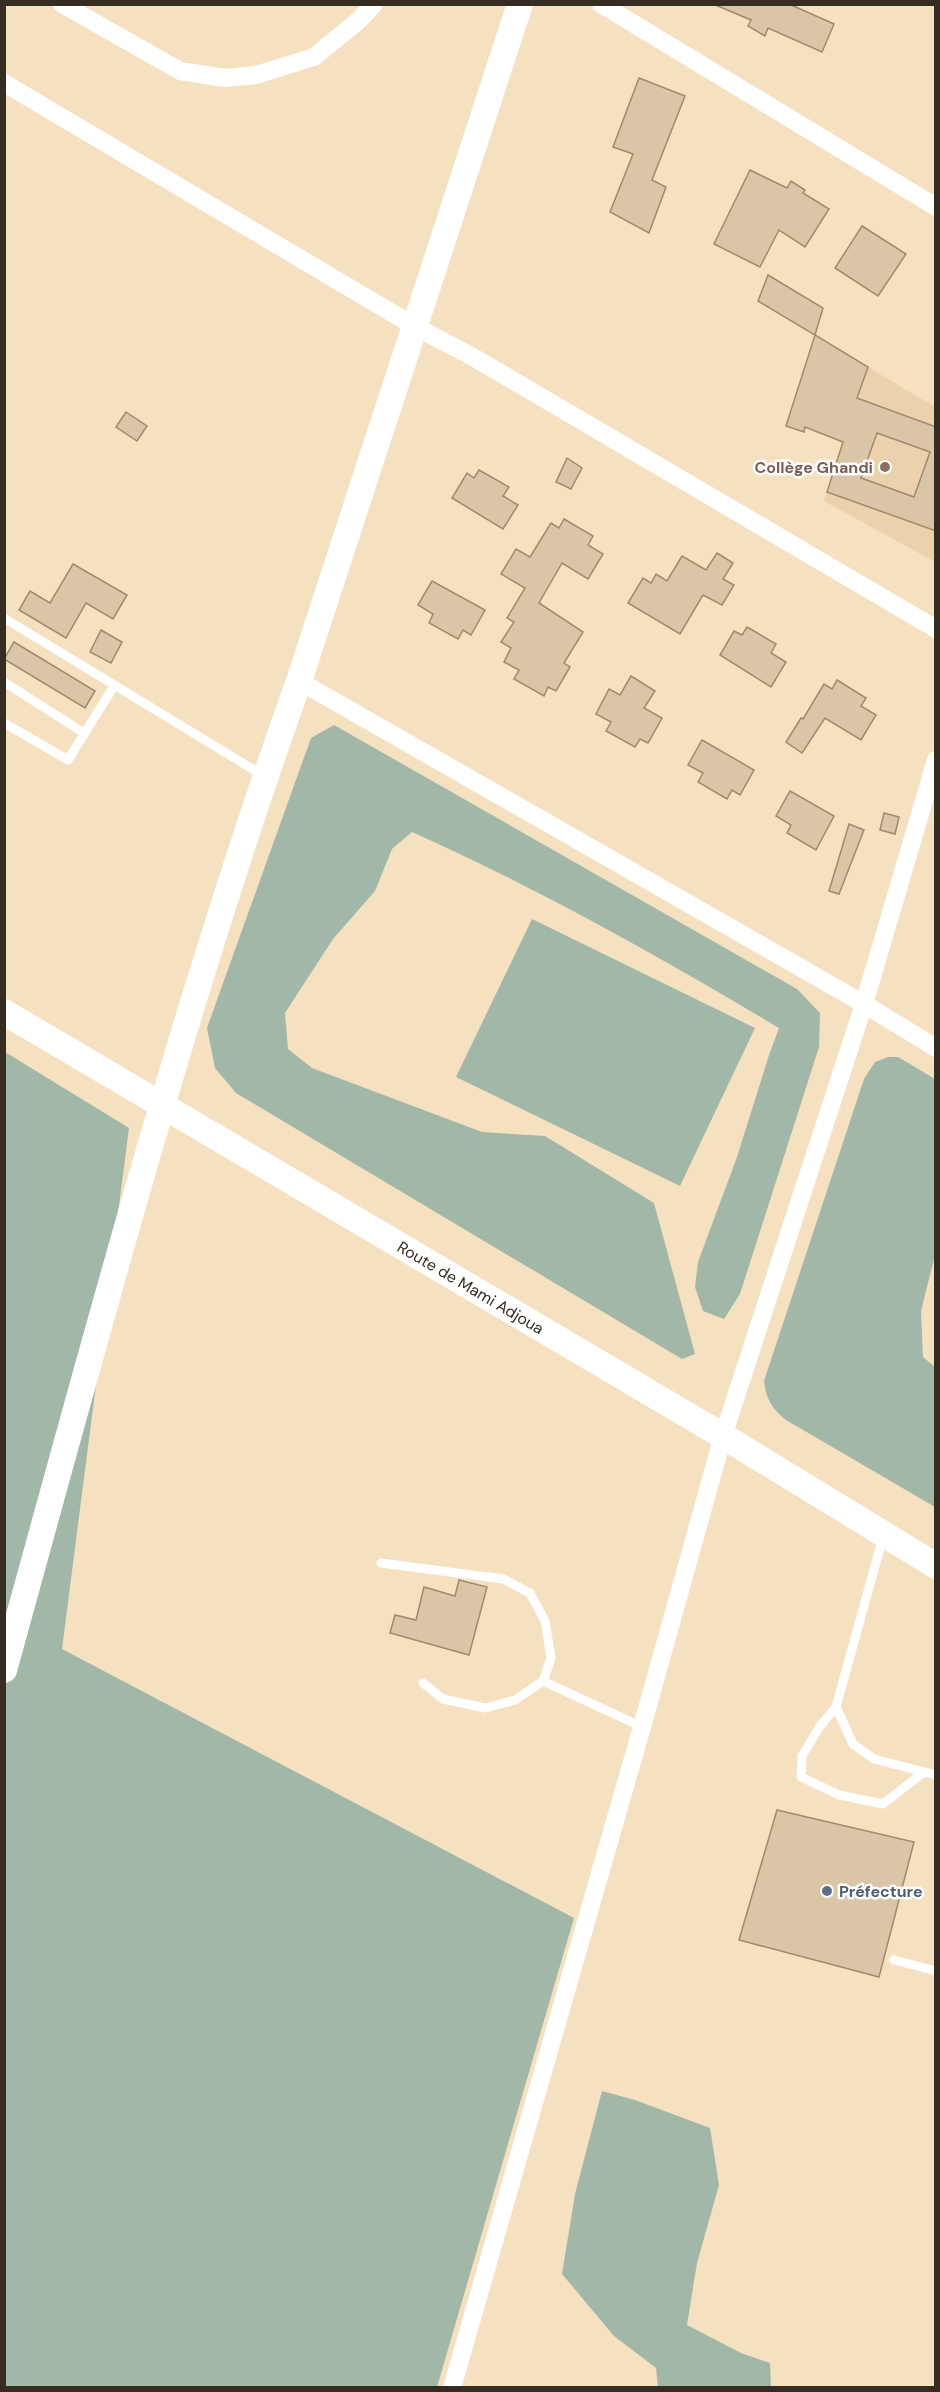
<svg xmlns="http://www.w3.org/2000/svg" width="940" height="2392" font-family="'DM Sans',sans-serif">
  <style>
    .built { fill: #ecd2ac }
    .green { fill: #a1b8a8 }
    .building { fill: #dbc5a7; stroke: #9f8a6d; stroke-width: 1.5; fill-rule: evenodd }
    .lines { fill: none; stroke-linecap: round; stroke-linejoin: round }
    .lane { stroke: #fff; stroke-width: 9 }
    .street { stroke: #fff; stroke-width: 18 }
    .secondary { stroke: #fff; stroke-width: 26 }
    .education-dot { fill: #8d6e63; stroke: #fff; stroke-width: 2 }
    .service-dot { fill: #5c6f8a; stroke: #fff; stroke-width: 2 }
    .labels { text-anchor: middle; stroke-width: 5; stroke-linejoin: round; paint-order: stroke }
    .education-label { font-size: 16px; font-weight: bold; fill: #785e54; stroke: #fff; text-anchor: end }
    .street-label { font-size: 16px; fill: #352d21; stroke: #fff }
    .service-label { font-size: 16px; font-weight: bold; fill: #4e5e75; stroke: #fff; text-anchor: start }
  </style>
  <rect width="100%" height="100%" fill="#f5e0c0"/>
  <path class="built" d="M868,367l67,40v155l-111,-61z"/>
  <g class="green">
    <path d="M334,725l463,264 23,24 -1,34 -79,247 -16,25 -21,-8 -8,-24 3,-25 39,-105 32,-102 10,-27c-119,-71 -240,-139 -367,-196l-20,17 -17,42 -42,48 -48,74 3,36 24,19 170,64 63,4 109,67 41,151 -13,5 -446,-266 -21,-25 -8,-40 104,-290z"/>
    <path d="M532,919l223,109 -75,158 -224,-109z"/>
    <path d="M5,1052l124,76 -67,521 512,269 -137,469h-432z"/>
    <path d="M888,1057h10l37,22 1,172 -15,60 2,46 12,10v140l-149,-87c-14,-11 -20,-21 -22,-39l100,-302 11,-17z"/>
    <path d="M602,2091l33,9 75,28 9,57 -22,78 -10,62 54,28 29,10 1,24h-113l-2,-19 -42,-32 -52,-62 13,-80z"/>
  </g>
  <g class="building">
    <path d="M713,4h76l45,20 -12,28 -54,-24 -3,8 -17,-10 3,-6z"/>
    <path d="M639,78l46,18 -33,84 14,7 -17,46 -39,-21 23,-58 -20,-7z"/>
    <path d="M750,170l37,18 4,-7 14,9 -2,3 26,16 -24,38 -26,-17 -19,37 -46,-23z"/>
    <path d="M862,226l44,28 -28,42 -43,-28z"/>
    <path d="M768,275l55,33 -8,27 53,32 -11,31 79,29v104l-109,-39 16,-50 -38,-15 -1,5 -18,-6 29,-91 -57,-34zM877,433l53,19 -16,45 -53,-19z"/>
    <path d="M126,412l21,14 -10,15 -21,-14z"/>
    <path d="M567,458l15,10 -11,21 -15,-7z"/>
    <path d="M479,470l30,17 -6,9 15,9 -15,24 -51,-31 15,-25 7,5z"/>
    <path d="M564,519l29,17 -5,9 15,9 -15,25 -26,-16 -23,40 44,29 -19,31 6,4 -14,24 -8,-4 -4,9 -30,-17 5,-9 -15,-8 7,-14 -10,-6 13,-20 -7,-4 18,-30 -24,-14 15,-25 14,8 21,-34 8,5z"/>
    <path d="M717,553l16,10 -10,16 11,6 -12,20 -19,-10 -23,39 -52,-31 15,-25 8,5 5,-9 11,7 15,-25 24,14z"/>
    <path d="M73,564l54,31 -14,24 -27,-16 -20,35 -47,-28 11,-19 20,12z"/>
    <path d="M432,581l53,29 -14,25 -8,-5 -5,9 -29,-16 4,-9 -15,-9z"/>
    <path d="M747,627l29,17 -5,9 15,9 -15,25 -51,-32 14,-24 8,4z"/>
    <path d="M101,630l21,12 -11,21 -21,-11z"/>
    <path d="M14,642l81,49 -10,17 -81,-49z"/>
    <path d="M631,676l24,15 -11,17 18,10 -14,25 -8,-4 -5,8 -29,-16 5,-9 -15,-8 13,-25 11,6z"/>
    <path d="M837,680l29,18 -5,8 15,9 -15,25 -36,-22 -23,35 -16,-11 15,-24 2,1 21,-35 8,5z"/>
    <path d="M702,740l52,30 -14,25 -8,-5 -5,9 -29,-17 5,-9 -15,-8z"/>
    <path d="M790,791l44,25 -18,34 -29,-17 4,-8 -15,-9z"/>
    <path d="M884,813l15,4 -4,17 -15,-4z"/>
    <path d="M849,824l15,6 -25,64 -10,-3z"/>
    <path d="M459,1580l28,7 -18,68 -79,-22 5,-18 21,5 8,-33 31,9z"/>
    <path d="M777,1810l137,32 -35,135 -140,-37z"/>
  </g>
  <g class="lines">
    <g class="lane">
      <path d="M4,618l260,158"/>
      <path d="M4,682l80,51"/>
      <path d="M4,723l64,37 46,-74"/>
      <path d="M883,1537l-47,170 17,37 21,15 62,16"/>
      <path d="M381,1563l122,16 27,14 15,28 6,37 -8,23 99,46"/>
      <path d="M423,1683l20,16 42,9 30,-8 28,-19"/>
      <path d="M836,1707l-16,19 -18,30 -1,21 38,18 44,9 41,-32"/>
      <path d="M894,1960l42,11"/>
    </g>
    <g class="street">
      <path d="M62,4l118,67 45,7 31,-3 58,-18 44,-36 16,-17"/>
      <path d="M601,4l335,203"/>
      <path d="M4,83l410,243 59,31 463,272"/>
      <path d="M299,681l565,323 72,44"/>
      <path d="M452,2388l190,-661 81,-291 141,-432 72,-244"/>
    </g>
    <g class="secondary">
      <path id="s1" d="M4,1012l719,424 213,130"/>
      <path d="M4,1670c92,-332 179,-665 295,-989l221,-677"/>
    </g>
  </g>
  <circle class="education-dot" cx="885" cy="467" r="6"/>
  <circle class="service-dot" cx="827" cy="1891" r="6"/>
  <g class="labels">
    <g class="education-label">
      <text x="873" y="473">Collège Ghandi</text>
    </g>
    <g class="street-label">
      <text dy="6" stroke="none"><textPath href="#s1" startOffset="542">Route de Mami Adjoua</textPath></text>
    </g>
    <g class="service-label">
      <text x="839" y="1897">Préfecture</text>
    </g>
  </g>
  <rect width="940" height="2392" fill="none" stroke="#352d21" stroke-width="12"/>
</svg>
